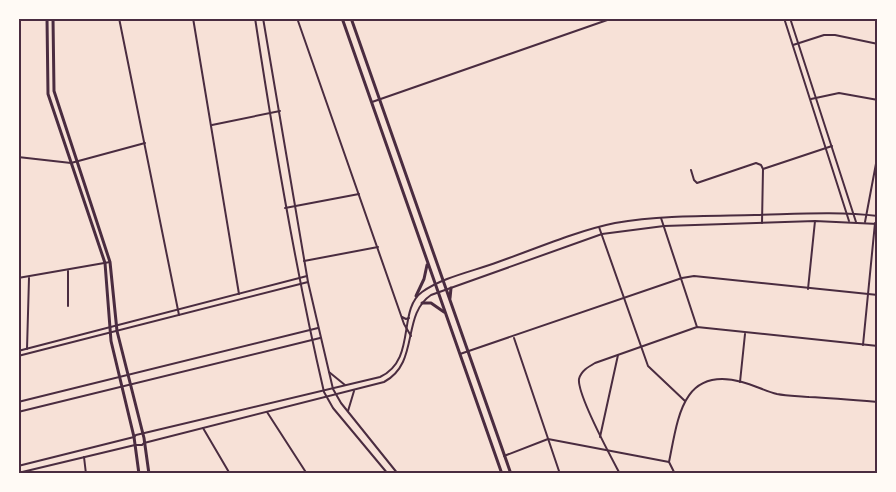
<svg xmlns="http://www.w3.org/2000/svg" width="896" height="492" font-family="'Asap Condensed',sans-serif">
  <style>
    .lines { fill: none; stroke-linecap: round; stroke-linejoin: round }
    .minor { stroke: #4a2c40; stroke-width: 2 }
    .tertiary { stroke: #4a2c40; stroke-width: 2 }
    .secondary { stroke: #4a2c40; stroke-width: 3 }
    .primary { stroke: #4a2c40; stroke-width: 3 }
    .neatline { fill: none; stroke: #4a2c40; stroke-width: 2 }
  </style>
  <rect width="100%" height="100%" fill="#f7e1d7"/>
  <g class="lines">
    <g class="minor">
      <path d="M119,18l60,297"/>
      <path d="M193,18l46,276"/>
      <path d="M297,18l107,306 7,12"/>
      <path d="M784,18l65,203"/>
      <path d="M790,18l66,204"/>
      <path d="M194,20l13,-2"/>
      <path d="M793,45l31,-10h11l43,9"/>
      <path d="M811,99l28,-6 39,7"/>
      <path d="M212,125l68,-14"/>
      <path d="M18,157l53,6 74,-20"/>
      <path d="M691,170l3,10 3,3 59,-20 5,2 2,4 69,-23"/>
      <path d="M285,208l74,-14"/>
      <path d="M661,218l36,109"/>
      <path d="M865,222l13,-69"/>
      <path d="M762,223l1,-54"/>
      <path d="M599,227l49,139 37,35"/>
      <path d="M304,261l74,-14"/>
      <path d="M68,271v35"/>
      <path d="M18,278l92,-16"/>
      <path d="M808,289l7,-68"/>
      <path d="M514,338l46,136"/>
      <path d="M863,345l12,-122"/>
      <path d="M27,349l2,-71"/>
      <path d="M18,351l289,-75"/>
      <path d="M460,354l222,-76 12,-2 184,19"/>
      <path d="M18,356l290,-74"/>
      <path d="M740,382l5,-48"/>
      <path d="M18,402l300,-74"/>
      <path d="M18,412l302,-74"/>
      <path d="M267,412l40,62"/>
      <path d="M203,428l27,46"/>
      <path d="M600,437l18,-82"/>
      <path d="M504,456l44,-17 121,23"/>
      <path d="M84,457l2,17"/>
      <path d="M620,474c-9,-17 -43,-79 -41,-95 2,-8 9,-12 16,-16l102,-36 181,19"/>
    </g>
    <g class="tertiary">
      <path d="M255,18c19,125 40,250 69,374l9,16 55,66"/>
      <path d="M263,18l45,264 25,107 8,14 57,71"/>
      <path d="M372,102l241,-84"/>
      <path d="M402,317l4,2 3,-1"/>
      <path d="M329,372l16,13"/>
      <path d="M348,411l6,-20"/>
      <path d="M18,466l116,-29 2,-2 244,-58c37,-17 17,-67 42,-85 21,-15 52,-21 76,-30 37,-13 78,-31 117,-39 46,-8 93,-7 140,-8 41,-1 83,-4 123,1"/>
      <path d="M18,473l117,-28h7l2,-2 240,-61c36,-19 17,-67 47,-87l171,-61 62,-8 151,-5 63,3"/>
      <path d="M675,474l-6,-12c9,-44 13,-96 73,-80 12,3 23,9 35,12 10,2 22,2 32,3 23,1 46,3 69,5"/>
    </g>
    <g class="secondary">
      <path d="M47,18l1,76 57,169 6,78 23,96 5,37"/>
      <path d="M53,18l1,73 56,171 7,69 27,107 5,36"/>
    </g>
    <g class="primary">
      <path d="M342,18l160,456"/>
      <path d="M351,18l160,456"/>
      <path d="M416,296l8,-17 3,-14"/>
      <path d="M450,298l1,-10"/>
      <path d="M422,303h9l13,9"/>
    </g>
  </g>
  <rect width="896" height="492" fill="none" stroke="#fffaf5" stroke-width="39"/>
  <rect x="20" y="20" width="856" height="452" class="neatline"/>
</svg>
